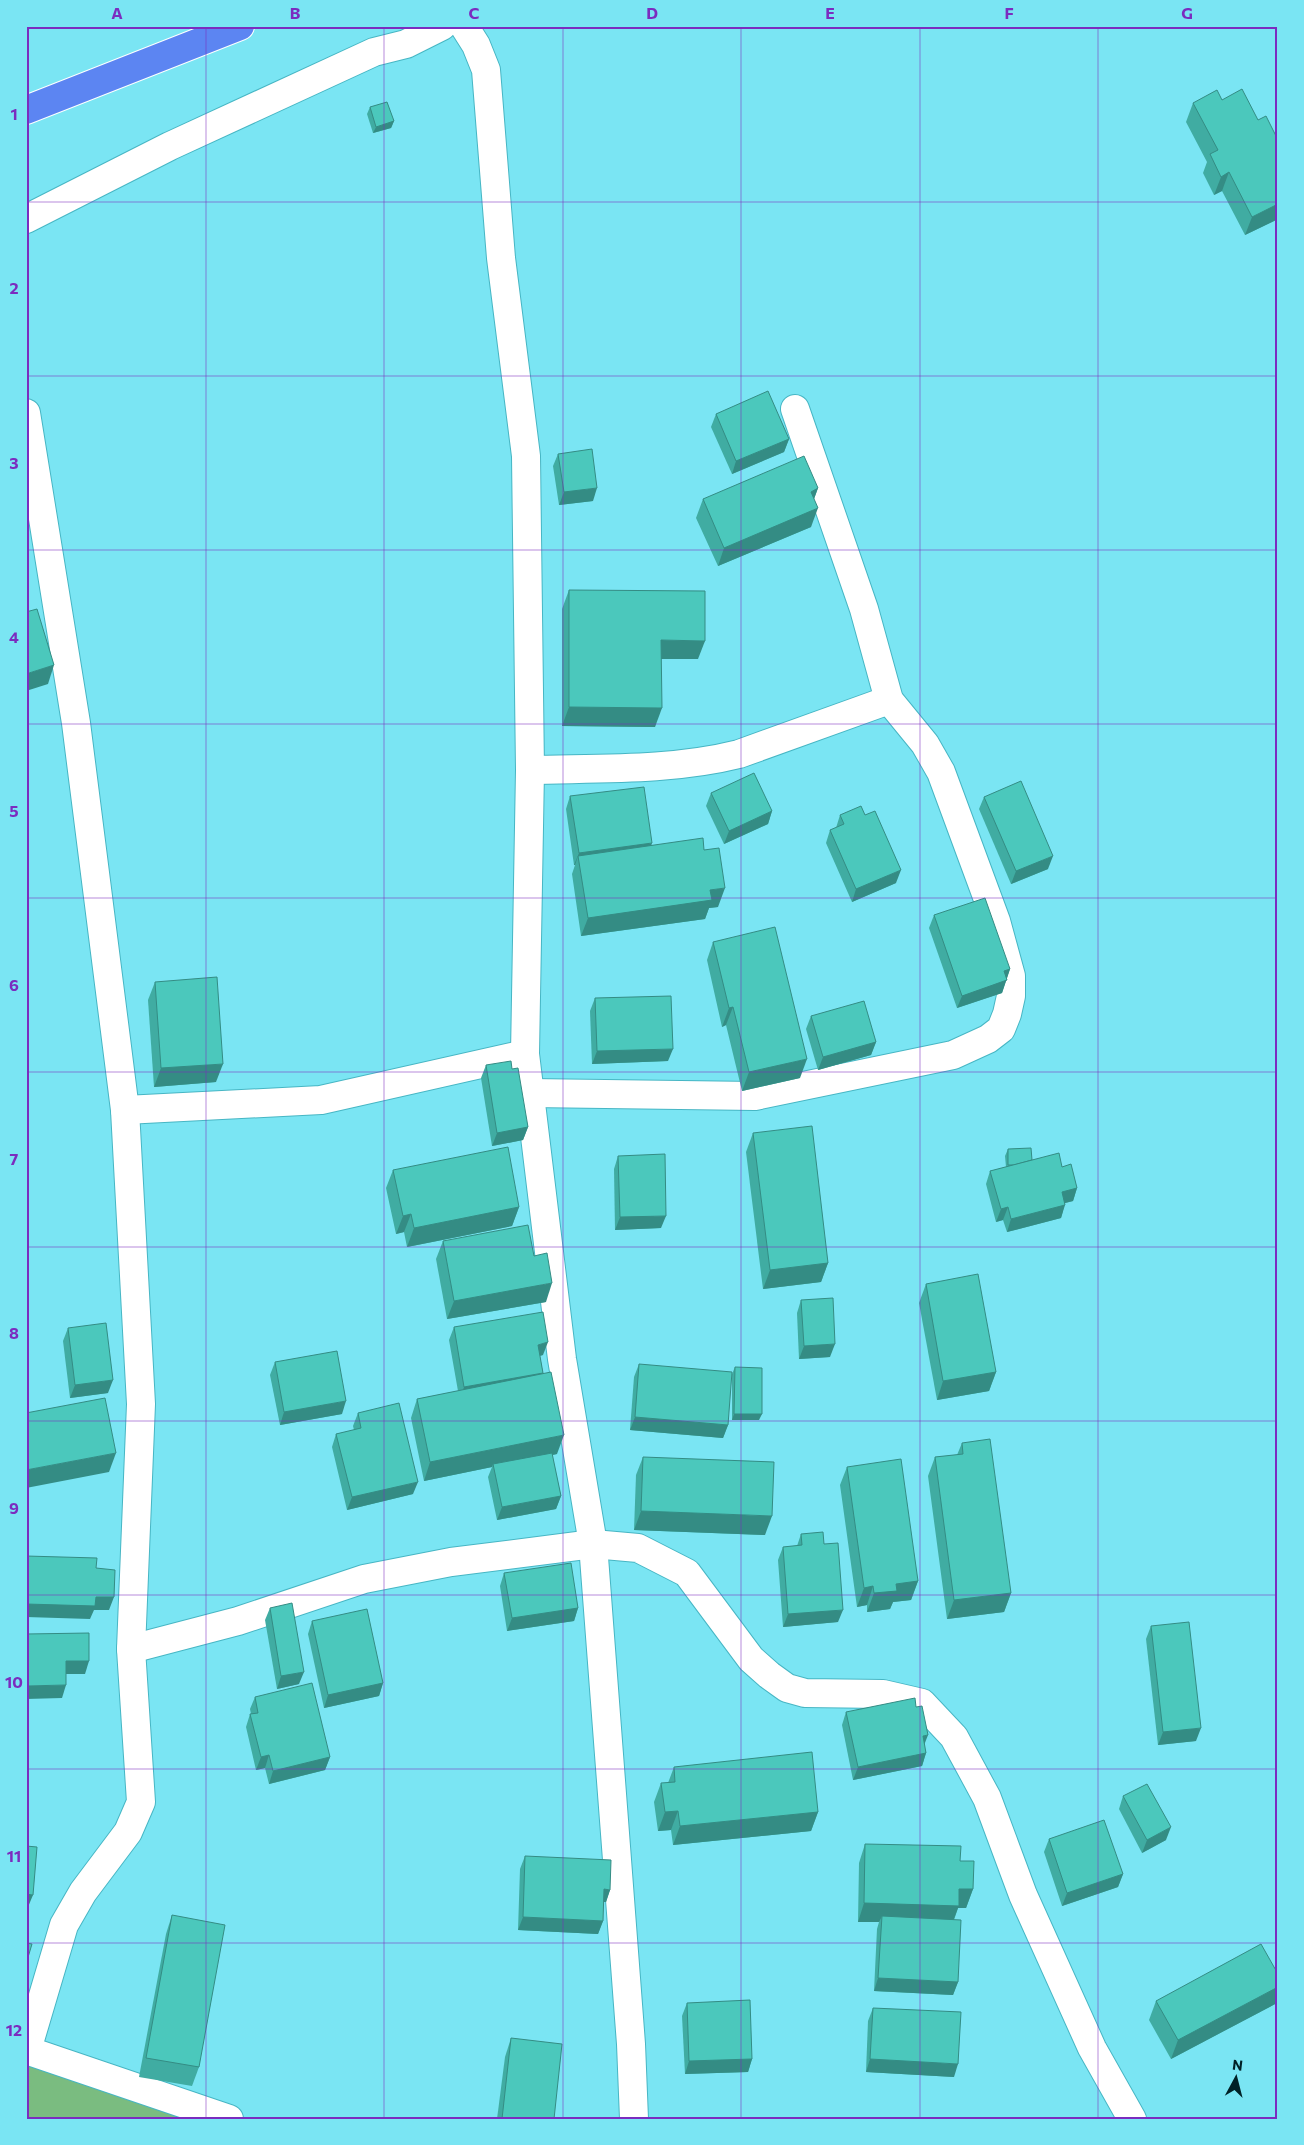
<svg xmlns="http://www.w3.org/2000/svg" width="1304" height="2145" font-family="Commissioner,sans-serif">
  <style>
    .green { fill: #7abc80 }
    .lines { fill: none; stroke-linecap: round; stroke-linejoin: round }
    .street-casing { stroke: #47b6c4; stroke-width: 30 }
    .highway-casing { stroke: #fff; stroke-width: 30 }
    .street { stroke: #fff; stroke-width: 28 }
    .highway { stroke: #5c85f2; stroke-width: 28 }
    .wall { fill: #40aca2 }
    .shaded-wall { fill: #348c84 }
    .building { fill: #4bc8bc; stroke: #348c84 }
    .grid { fill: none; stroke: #7b2cbf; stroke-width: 1; stroke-opacity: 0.55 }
    .neatline { fill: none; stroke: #7b2cbf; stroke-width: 2 }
    .grid-label { font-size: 16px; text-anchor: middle; font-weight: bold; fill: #7b2cbf }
  </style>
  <rect width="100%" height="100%" fill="#7ae5f3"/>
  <path class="green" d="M26,2056l174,63h-174z"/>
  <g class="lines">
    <defs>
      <g id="street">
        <path d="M464,26l12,19 10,25 15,188 25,198 4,314 -5,284 37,305 31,185 38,500 3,75"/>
        <path d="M26,219l144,-73 204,-94 32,-8 36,-18"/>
        <path d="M26,413l50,310 49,387 16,294 -10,245 10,153 -13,30 -45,60 -19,33 -37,125"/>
        <path d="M530,770c69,-2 141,1 209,-16l150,-54"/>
        <path d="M530,1093l225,3 198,-41 35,-16 13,-10 6,-15 4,-18v-20l-15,-55 -55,-149 -16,-28 -36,-44 -25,-91 -69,-200"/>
        <path d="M125,1110l196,-10 204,-46"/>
        <path d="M131,1649l107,-28 126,-42 87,-17 142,-18 45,4 49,25 64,86 18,16 18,13 18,5 78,1 39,9 32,34 33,61 36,97 69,153 40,71"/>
        <path d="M26,2050l203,69"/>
      </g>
      <path id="highway" d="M26,110l214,-84"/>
    </defs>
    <use href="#street" class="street-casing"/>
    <use href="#highway" class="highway-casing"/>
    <use href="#street" class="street"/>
    <use href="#highway" class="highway"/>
  </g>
  <g class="wall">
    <path d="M1222,100l36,20 20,20v79l-33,16 -23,-44 -8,4 -11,-22 4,-11 -21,-40 7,-19z"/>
    <path d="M370,107l24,14 -3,7 -18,5 -6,-19z"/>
    <path d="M716,414l73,25 -5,13 -52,22 -21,-47z"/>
    <path d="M558,454l35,47 -34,4 -6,-39z"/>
    <path d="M818,488l-4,11 -3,28 -93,39 -22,-48 7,-19z"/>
    <path d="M569,590l129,69h-37l-6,68 -93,-1v-117z"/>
    <path d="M711,793l61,18 -4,13 -44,20 -18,-38z"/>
    <path d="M570,796l81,49 53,5 14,57 -9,1 -4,11 -124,17 -9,-62 3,-9h-1l-8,-56z"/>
    <path d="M984,797l64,72 -37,15 -32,-75z"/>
    <path d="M840,815l56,68 -44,19 -26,-59 4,-13 6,-2z"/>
    <path d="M934,915l76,54 -8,24 -45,15 -28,-80z"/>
    <path d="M713,942l87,136 -58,13 -16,-66 -4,2 -15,-67z"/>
    <path d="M155,982l61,100 -62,5 -6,-87z"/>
    <path d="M595,998l73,63 -76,3 -2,-53z"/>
    <path d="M811,1016l65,26 -5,13 -53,15 -12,-41z"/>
    <path d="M486,1065l26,4 16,58 -5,13 -31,6 -11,-68z"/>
    <path d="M753,1133l75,130 -7,19 -58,7 -17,-137z"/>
    <path d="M1008,1149l24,11 30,7 15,21 -4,13 -8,2 -4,15 -54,14 -4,-12 -7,2 -10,-38 4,-13 16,-4 -1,-11z"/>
    <path d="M618,1156l43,72 -46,2 -1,-61z"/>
    <path d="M393,1170l126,37 -7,19 -105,21 -3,-15 -8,2 -10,-46z"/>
    <path d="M443,1241l91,15 12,46 -99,17 -11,-60z"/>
    <path d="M926,1284l70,88 -7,19 -52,9 -18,-97z"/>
    <path d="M801,1300l29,57 -31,2 -2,-46z"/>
    <path d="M454,1327l89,28 -3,1 17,98 -5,1 9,41 -5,13 -59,11 -9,-43 4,-10 -68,14 -13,-63 6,-19 41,-8 -9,-51z"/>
    <path d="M68,1328l40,65 -38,5 -7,-57z"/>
    <path d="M275,1362l67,52 -62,11 -10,-50z"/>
    <path d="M639,1364l89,61 -5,13 -93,-8 4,-53z"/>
    <path d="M735,1367l24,53h-27v-46z"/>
    <path d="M358,1413l55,81 -66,16 -15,-63 4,-13 18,-4 -1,-4z"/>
    <path d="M962,1443l49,150 -7,19 -57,7 -19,-143 7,-19 22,-2z"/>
    <path d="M643,1457l122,78 -131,-5 2,-55z"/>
    <path d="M847,1467l71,114 -7,19 -18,2 -3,7 -23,3v-7l-10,2 -17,-122z"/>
    <path d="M801,1534l23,10 14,78 -55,5 -5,-67 5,-13 14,-1z"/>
    <path d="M504,1573l74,35 -4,13 -67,10 -7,-45z"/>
    <path d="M270,1608l29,76 -22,5 -12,-69z"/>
    <path d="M312,1621l71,62 -4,13 -55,12 -16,-74z"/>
    <path d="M1151,1626l45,115 -38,4 -12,-106z"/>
    <path d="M255,1697l75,60 -5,13 -56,14 -4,-16 -9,2 -10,-43 4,-13h1l-1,-5z"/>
    <path d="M846,1712l78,33 2,8 -4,13 -69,14 -11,-55z"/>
    <path d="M674,1767l144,45 -7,19 -138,14 -2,-15 -13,1 -4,-29 7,-19h7z"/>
    <path d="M1123,1796l43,44 -24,13 -23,-44z"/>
    <path d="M1049,1839l74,35 -5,13 -56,19 -18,-54z"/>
    <path d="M865,1844l95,17 13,28 -7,19h-8l-4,12 4,62 -5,13 -79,-4 3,-62 2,-7h-21l1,-59z"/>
    <path d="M525,1856l85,34 -4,12h-3v19l-5,13 -80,-4 2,-61z"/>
    <path d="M172,1915l27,152 -7,19 -53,-9 27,-143z"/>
    <path d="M1278,1974v26l-1,3 -106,56 -22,-39 7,-19z"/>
    <path d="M687,2003l65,56 -4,13 -63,2 -3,-58z"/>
    <path d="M873,2008l81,69 -88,-5 2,-51z"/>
    <path d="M511,2038l43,81h-57l8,-62z"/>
  </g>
  <g class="shaded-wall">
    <path d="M394,121l-3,7 -18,5 3,-6z"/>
    <path d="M1229,172l-7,19 -8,4 7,-18z"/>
    <path d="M1278,204v15l-33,16 7,-18z"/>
    <path d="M789,439l-5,13 -52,22 4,-13z"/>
    <path d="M597,488l-4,13 -34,4 5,-13z"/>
    <path d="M818,488l-7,19v-15z"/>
    <path d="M818,508l-7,19 -93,39 6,-18z"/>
    <path d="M661,640l44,1 -7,18h-44z"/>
    <path d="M54,665l-6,19 -22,7v-17z"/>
    <path d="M569,707l93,1 -7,19 -93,-1z"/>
    <path d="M772,811l-4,13 -44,20 5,-13z"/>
    <path d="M652,843l-4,13h-70l-3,9h-1l5,-12z"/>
    <path d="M1053,856l-5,13 -37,15 5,-13z"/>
    <path d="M901,870l-5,13 -44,19 4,-13z"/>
    <path d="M725,888l-7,19 -9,1 -4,11 -124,17 7,-18 122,-28z"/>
    <path d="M1010,969l-8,24 -45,15 5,-12 42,-25z"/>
    <path d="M733,1007l-7,18 -4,2 7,-19z"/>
    <path d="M876,1042l-5,13 -53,15 5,-13z"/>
    <path d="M673,1049l-5,12 -76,3 5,-13z"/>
    <path d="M807,1059l-7,19 -58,13 7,-19z"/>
    <path d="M223,1064l-7,18 -62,5 7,-19z"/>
    <path d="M528,1127l-5,13 -31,6 5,-13z"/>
    <path d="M1077,1188l-4,13 -16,4 5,-13z"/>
    <path d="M1065,1205l-4,13 -54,14 4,-13z"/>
    <path d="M519,1207l-7,19 -105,21 7,-19z"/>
    <path d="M1008,1207l-5,13 -7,2 5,-13z"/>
    <path d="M411,1214l-7,18 -8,2 7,-18z"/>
    <path d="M666,1216l-5,12 -46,2 5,-13z"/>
    <path d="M828,1263l-7,19 -58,7 7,-19z"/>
    <path d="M552,1283l-6,19 -99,17 7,-18z"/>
    <path d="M548,1342l-5,13 -10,2 5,-12z"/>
    <path d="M835,1344l-5,13 -31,2 5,-13z"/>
    <path d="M996,1372l-7,19 -52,9 6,-19z"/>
    <path d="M543,1373l-84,27 5,-13z"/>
    <path d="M113,1380l-5,13 -38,5 5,-13z"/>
    <path d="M346,1401l-4,13 -62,11 4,-13z"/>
    <path d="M734,1414h28l-3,6h-27z"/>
    <path d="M635,1417l93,8 -5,13 -93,-8z"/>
    <path d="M564,1435l-7,19 -63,13 -1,-3 -1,3 -68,14 6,-19z"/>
    <path d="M116,1453l-7,19 -83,16v-18z"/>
    <path d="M418,1482l-5,12 -66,16 5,-13z"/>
    <path d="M561,1496l-5,13 -59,11 5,-13z"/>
    <path d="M641,1511l131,5 -7,19 -131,-5z"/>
    <path d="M918,1581l-7,19 -18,2 -3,7 -23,3 7,-19 22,-9z"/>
    <path d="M873,1586l-6,19 -10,2 7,-19z"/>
    <path d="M1011,1593l-7,19 -57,7 7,-19z"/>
    <path d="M96,1597h18l-5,13h-15l-4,9 -64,-2v-13z"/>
    <path d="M578,1608l-4,13 -67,10 5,-13z"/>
    <path d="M843,1610l-5,12 -55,5 5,-13z"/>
    <path d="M66,1661h23l-4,13h-24z"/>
    <path d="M304,1672l-5,12 -22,5 4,-13z"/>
    <path d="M383,1683l-4,13 -55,12 4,-13z"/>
    <path d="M66,1685l-4,13 -36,1v-13z"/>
    <path d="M1201,1728l-5,13 -38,4 5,-13z"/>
    <path d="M928,1735l-5,13v-12z"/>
    <path d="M926,1753l-4,13 -69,14 5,-13z"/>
    <path d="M269,1755l-4,13 -9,2 5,-13z"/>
    <path d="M330,1757l-5,13 -56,14 4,-13z"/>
    <path d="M678,1811l-7,19 -13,1 7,-19z"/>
    <path d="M818,1812l-7,19 -138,14 7,-19z"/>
    <path d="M1171,1827l-5,13 -24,13 5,-13z"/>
    <path d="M1123,1874l-5,13 -56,19 5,-13z"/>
    <path d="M604,1889l6,1 -4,12h-7z"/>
    <path d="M959,1889h14l-7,19h-8l-6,16 -70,-8 -3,6h-21l6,-19z"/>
    <path d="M26,1894l7,1 -5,12h-2z"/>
    <path d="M523,1917l80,4 -5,13 -80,-4z"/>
    <path d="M878,1978l80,4 -5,13 -79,-4z"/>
    <path d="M1278,1987v13l-1,3 -106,56 7,-19z"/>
    <path d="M752,2059l-4,13 -63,2 4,-13z"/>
    <path d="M870,2059l88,5 -4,13 -88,-5z"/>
  </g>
  <g class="building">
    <path d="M1242,89l16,31 8,-4 12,24v64l-26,13 -23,-45 -8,5 -11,-23 8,-4 -25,-47 24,-13 5,10z"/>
    <path d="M387,102l7,19 -18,6 -6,-20z"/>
    <path d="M768,391l21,48 -53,22 -20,-47z"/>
    <path d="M592,449l5,39 -33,4 -6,-38z"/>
    <path d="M804,456l14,32 -7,4 7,16 -94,40 -21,-49z"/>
    <path d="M569,590l136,1v50l-44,-1 1,68 -93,-1z"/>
    <path d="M37,609l17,56 -28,9v-62z"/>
    <path d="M754,773l18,38 -43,20 -18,-38z"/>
    <path d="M1021,781l32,75 -37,15 -32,-74z"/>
    <path d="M644,787l8,56 -73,10 -9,-57z"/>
    <path d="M861,806l4,9 10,-4 26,59 -45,19 -26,-59 14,-6 -4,-9z"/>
    <path d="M703,838l1,12 15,-2 6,40 -15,2 2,10 -124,18 -10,-62z"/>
    <path d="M985,898l25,71 -6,2 3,9 -45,16 -28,-81z"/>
    <path d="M775,927l32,132 -58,13 -16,-65 -4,1 -16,-66z"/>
    <path d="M217,977l6,87 -62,4 -6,-86z"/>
    <path d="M671,996l2,53 -76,2 -2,-53z"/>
    <path d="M864,1001l12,41 -53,15 -12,-41z"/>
    <path d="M511,1061l1,8 6,-1 10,59 -31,6 -11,-68z"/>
    <path d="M812,1126l16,137 -58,7 -17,-137z"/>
    <path d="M508,1147l11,60 -105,21 -3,-14 -8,2 -10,-46z"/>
    <path d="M1031,1148l1,12 -18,5h-6v-16z"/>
    <path d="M1059,1153l3,14 9,-3 6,24 -15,4 3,13 -54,14 -3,-12 -7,2 -11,-38z"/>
    <path d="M665,1154l1,62 -46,1 -2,-61z"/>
    <path d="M528,1225l6,31 13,-3 5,30 -98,18 -11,-60z"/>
    <path d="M978,1274l18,98 -53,9 -17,-97z"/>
    <path d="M833,1298l2,46 -31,2 -3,-46z"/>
    <path d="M543,1312l5,30 -10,3 5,28 -79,14 -10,-60z"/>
    <path d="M106,1323l7,57 -38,5 -7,-57z"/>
    <path d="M337,1351l9,50 -62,11 -9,-50z"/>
    <path d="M639,1364l93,8 -4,53 -93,-8z"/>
    <path d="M735,1367l27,1v46h-28z"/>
    <path d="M551,1372l13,63 -134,27 -13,-63z"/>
    <path d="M105,1398l11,55 -90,17v-57z"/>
    <path d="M399,1403l19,79 -66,15 -16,-63 25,-6 -3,-15z"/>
    <path d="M990,1439l21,154 -57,7 -19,-143 28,-3 -1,-11z"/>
    <path d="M552,1453l9,43 -59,11 -9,-43z"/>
    <path d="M643,1457l131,5 -2,54 -131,-5z"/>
    <path d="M901,1459l17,122 -22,3 1,7 -23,2 -1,-7 -9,2 -17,-121z"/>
    <path d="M823,1532l1,12 14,-1 5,67 -55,4 -5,-67 19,-2 -1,-11z"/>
    <path d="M26,1556l71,2 -1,10 19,2 -1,27h-18l-1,9 -69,-2z"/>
    <path d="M571,1563l7,45 -66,10 -8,-45z"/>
    <path d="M292,1603l12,69 -23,4 -11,-68z"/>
    <path d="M367,1609l16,74 -55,12 -16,-74z"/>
    <path d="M1189,1622l12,106 -38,4 -12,-106z"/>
    <path d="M89,1633v28h-23v24l-40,1v-52z"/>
    <path d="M312,1683l18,74 -57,14 -4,-16 -8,2 -11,-43 8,-1 -3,-16z"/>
    <path d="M915,1698l1,9 6,-1 6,29 -5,1 3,17 -68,14 -12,-55z"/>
    <path d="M812,1752l6,60 -138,14 -2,-15 -13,1 -4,-29 14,-1 -1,-15z"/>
    <path d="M1147,1784l24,43 -24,13 -24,-44z"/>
    <path d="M1104,1820l19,54 -56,19 -18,-54z"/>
    <path d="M865,1844l96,2 -1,15h14l-1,28h-14v17l-95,-3z"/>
    <path d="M26,1846l11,1 -4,48 -7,-1z"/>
    <path d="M525,1856l86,4 -1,30 -6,-1 -1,32 -80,-4z"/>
    <path d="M172,1915l53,10 -26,142 -53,-9z"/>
    <path d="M882,1916l79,4 -3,62 -80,-4z"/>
    <path d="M26,1943l6,1 -6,20z"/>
    <path d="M1261,1944l17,30v13l-100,53 -22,-39z"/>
    <path d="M750,2000l2,59 -63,2 -2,-58z"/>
    <path d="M873,2008l88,4 -3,52 -88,-5z"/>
    <path d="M511,2038l51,6 -8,75h-52z"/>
  </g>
  <path class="grid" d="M206,26v2093M384,26v2093M563,26v2093M741,26v2093M920,26v2093M1098,26v2093M26,202h1252M26,376h1252M26,550h1252M26,724h1252M26,898h1252M26,1072h1252M26,1247h1252M26,1421h1252M26,1595h1252M26,1769h1252M26,1943h1252"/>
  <rect width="1304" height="2145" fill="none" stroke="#7ae5f3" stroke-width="55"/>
  <g transform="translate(1236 2078) rotate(7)" stroke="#7ae5f3" stroke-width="4" paint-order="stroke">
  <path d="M0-4L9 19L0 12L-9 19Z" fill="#002126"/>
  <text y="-8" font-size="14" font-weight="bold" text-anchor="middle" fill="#002126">N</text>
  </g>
  <rect x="28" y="28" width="1248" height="2090" class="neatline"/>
  <g class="grid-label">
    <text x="117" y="19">A</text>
    <text x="295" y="19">B</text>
    <text x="474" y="19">C</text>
    <text x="652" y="19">D</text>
    <text x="830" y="19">E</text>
    <text x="1009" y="19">F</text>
    <text x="1187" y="19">G</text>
    <text x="14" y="120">1</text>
    <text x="14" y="294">2</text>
    <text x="14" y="469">3</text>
    <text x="14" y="643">4</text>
    <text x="14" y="817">5</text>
    <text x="14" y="991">6</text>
    <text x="14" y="1165">7</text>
    <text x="14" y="1339">8</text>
    <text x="14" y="1514">9</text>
    <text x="14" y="1688">10</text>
    <text x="14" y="1862">11</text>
    <text x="14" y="2036">12</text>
  </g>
</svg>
